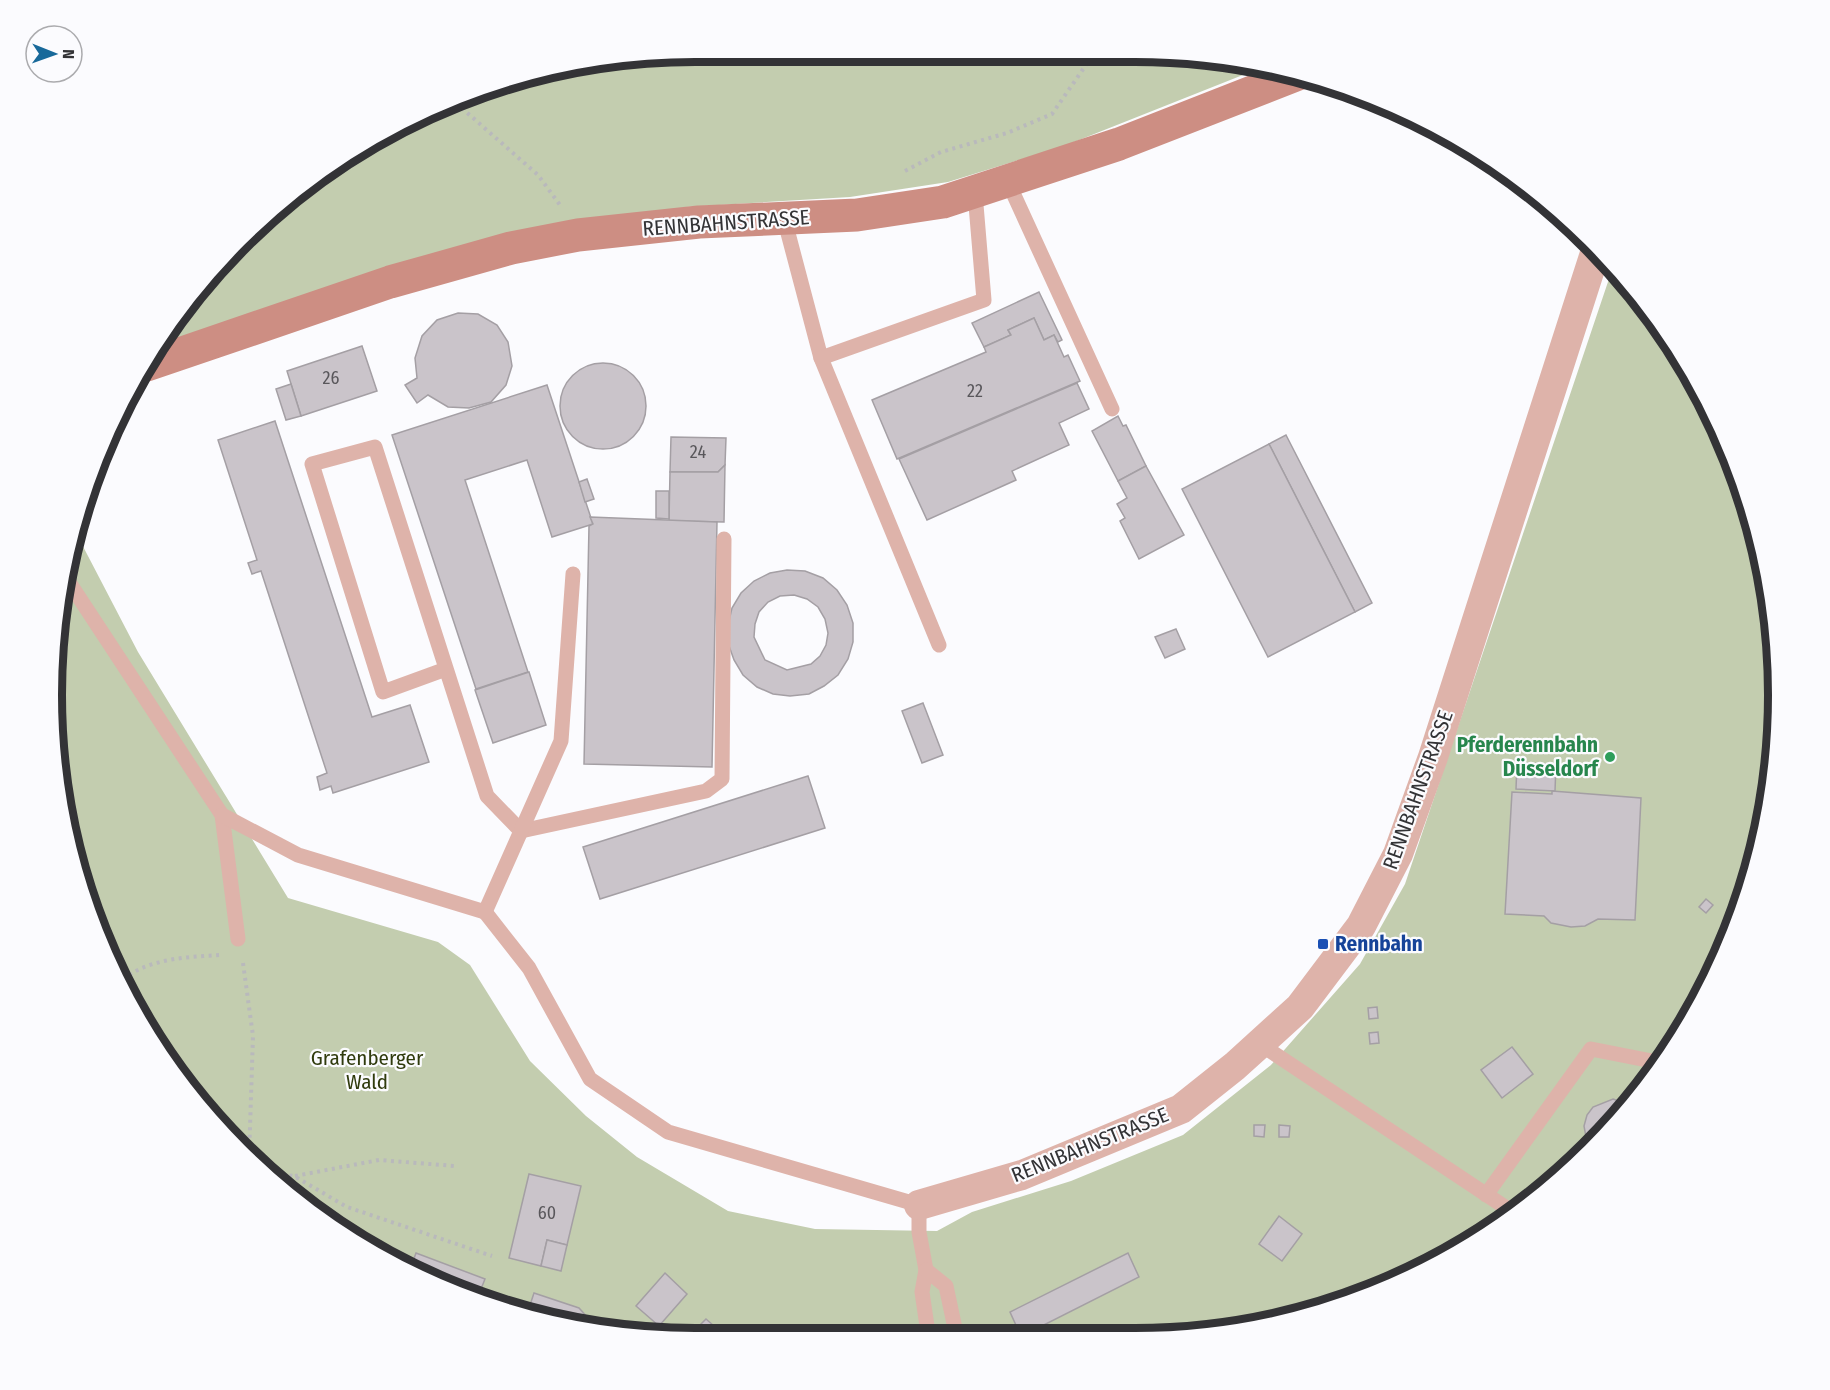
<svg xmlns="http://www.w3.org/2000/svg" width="1830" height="1390" font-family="'Fira Sans Condensed',sans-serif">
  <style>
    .green { fill: #c3cdaf }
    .building { fill: #cac4ca; stroke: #a49fa4; stroke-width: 1.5; fill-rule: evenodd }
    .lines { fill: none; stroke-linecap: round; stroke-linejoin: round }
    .path { stroke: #b9b9bc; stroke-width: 4; stroke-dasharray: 3 4.5; stroke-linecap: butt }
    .lane { stroke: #deb3aa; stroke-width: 15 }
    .street { stroke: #deb3aa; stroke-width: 30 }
    .secondary { stroke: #cd8e83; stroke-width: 33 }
    .leisure-dot { fill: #2e9e5b; stroke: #fbfbfe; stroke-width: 2 }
    .transit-dot { fill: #1a4fb4; stroke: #fbfbfe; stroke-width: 2 }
    .labels { text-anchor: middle; stroke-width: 4.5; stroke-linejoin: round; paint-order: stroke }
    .number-label { font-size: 18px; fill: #59575b }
    .street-label { font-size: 21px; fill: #333336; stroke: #fbfbfe }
    .leisure-label { font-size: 21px; font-weight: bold; fill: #27864d; stroke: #fbfbfe; text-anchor: end }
    .transit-label { font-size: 21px; font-weight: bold; fill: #164399; stroke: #fbfbfe; text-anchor: start }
    .park-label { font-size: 21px; fill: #303b0d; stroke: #fbfbfe }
    .rim { fill: none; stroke: #333336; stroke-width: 8 }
  </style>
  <rect width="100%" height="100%" fill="#fbfbfe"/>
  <g class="green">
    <path d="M695,51l482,1 86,15 -199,79 -116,36 -98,15 -164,10 -524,137 49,-74 60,-59 102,-74 155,-64z"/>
    <path d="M1613,267l57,70 60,111 37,121 12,126 -12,125 -37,121 -59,111 -80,98 -98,80 -151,75 -123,29 -608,-1 -123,-28 -150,-74 -98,-80 -80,-98 -75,-151 -33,-165 11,-168 13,-36 62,119 150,246 150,44 32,23 60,96 56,55 51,41 91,54 87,18 122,2 35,-19 99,-31 112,-46 88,-70 89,-101 45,-80z"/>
  </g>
  <g class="building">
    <path d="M1039,292l23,48 -4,2 -4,-7 -10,5 -10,-22 -26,12 3,5 -27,12 -12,-24z"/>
    <path d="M458,313l20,1 19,11 11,17 4,24 -6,19 -15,17 -22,6 -21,-1 -20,-12 -11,8 -12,-18 12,-7 -2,-20 7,-22 15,-16z"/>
    <path d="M1034,318l10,22 10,-5 10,22 4,-2 12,26 -183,78 -25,-59 114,-48 -2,-5 27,-12 -3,-5z"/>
    <path d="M362,346l15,45 -76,25 -14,-45z"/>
    <circle cx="603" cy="406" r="43"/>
    <path d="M1077,383l12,26 -30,14 10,22 -57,26 4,9 -89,40 -28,-61z"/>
    <path d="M291,384l10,32 -15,4 -10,-31z"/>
    <path d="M547,385l46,139 -41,13 -25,-77 -62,20 63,192 -52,17 -84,-254z"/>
    <path d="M1118,416l5,10 3,-1 20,41 -28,15 -26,-50z"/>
    <path d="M275,421l97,296 38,-12 19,57 -96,31 -2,-7 -11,4 -3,-13 10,-4 -66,-202 -9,3 -4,-11 9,-3 -39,-120z"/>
    <path d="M1286,435l86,168 -17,9 -86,-168z"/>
    <path d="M671,437l55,1 -1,27 -7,7h-48z"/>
    <path d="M1269,444l86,168 -87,45 -86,-168z"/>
    <path d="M725,465l-1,57 -55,-1 1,-49h48z"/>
    <path d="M1146,466l38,69 -45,24 -19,-38 5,-3 -8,-14 10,-6 -9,-17z"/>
    <path d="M587,479l7,20 -9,3 -6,-20z"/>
    <path d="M656,491h13v28l-13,-1z"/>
    <path d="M590,517l127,5 -5,245 -128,-3 5,-238 4,-2z"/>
    <path d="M787,570l18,1 18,7 14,12 10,15 6,18v19l-5,17 -10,16 -14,11 -15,8 -19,2 -17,-2 -16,-7 -14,-12 -9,-15 -6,-17v-18l4,-17 9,-15 13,-12 16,-8zM794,595l13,4 11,8 7,12 3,14 -2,12 -6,11 -9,8 -24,6 -22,-10 -11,-23 1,-13 4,-12 9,-10 12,-6z"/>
    <path d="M1176,629l9,20 -20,9 -10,-21z"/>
    <path d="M529,672l17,53 -53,18 -18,-53z"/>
    <path d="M923,703l20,52 -21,8 -20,-52z"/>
    <path d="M1517,763l39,1 -1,27 -39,-2z"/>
    <path d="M808,776l17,52 -225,71 -17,-52z"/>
    <path d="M1552,791l89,7 -6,122 -37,-1 -13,7 -14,1 -20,-4 -7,-7 -39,-2 7,-122 40,2z"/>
    <path d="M1706,899l7,6 -7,8 -7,-6z"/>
    <path d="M1377,1007l1,11 -9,1 -1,-11z"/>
    <path d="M1378,1032l1,11 -9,1 -1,-11z"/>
    <path d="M1512,1047l21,27 -31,24 -21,-28z"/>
    <path d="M1613,1099l15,5 -35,43 -7,-10 -2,-11 3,-11 6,-8z"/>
    <path d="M1254,1125h11l-1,12 -10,-1z"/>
    <path d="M1279,1125l11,1 -1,11h-10z"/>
    <path d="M529,1174l52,12 -14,59 -20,-5 -6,26 -32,-8z"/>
    <path d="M1279,1216l23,18 -20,27 -23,-17z"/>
    <path d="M547,1240l20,5 -6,26 -20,-5z"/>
    <path d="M416,1253l69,26 -8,20 -66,-32z"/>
    <path d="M1128,1253l11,24 -113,57h-6l-10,-22z"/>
    <path d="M665,1273l22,21 -28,32 -23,-20z"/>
    <path d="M534,1293l45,15 9,10 -3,9 -58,-13z"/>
    <path d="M706,1319l16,14h-30z"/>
  </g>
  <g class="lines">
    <g class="path">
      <path d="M456,103l82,72 22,30"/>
      <path d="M905,171l36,-19 66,-19 45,-19 43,-62"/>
      <path d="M243,963l10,73 -4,122"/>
      <path d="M123,979c28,-21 64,-22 97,-24"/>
      <path d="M267,1173l27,3 53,31 145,49"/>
      <path d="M295,1176l84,-16 76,6"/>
    </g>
    <g class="lane">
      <path d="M1008,182l104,227"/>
      <path d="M784,218l37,140 118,287"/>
      <path d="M821,358l163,-58 -9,-107"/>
      <path d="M63,573l159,242 16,124"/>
      <path d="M446,669l-63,23 -71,-228 63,-17 112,349 34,35 185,-40 16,-12 2,-240"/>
      <path d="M222,815l76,40 187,57 76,-171 12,-167"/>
      <path d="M485,912l44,56 61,111 78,53 251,73v27l7,38 -4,22 6,41"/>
      <path d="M1260,1044l254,169"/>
      <path d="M1486,1195l105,-146 71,14"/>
      <path d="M926,1270l20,16 10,47"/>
    </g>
    <path class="street" d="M919,1205l103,-30 159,-66 54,-43 65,-59 61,-81 37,-72 35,-97 164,-510"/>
    <path class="secondary" d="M147,365l243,-83 121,-34 67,-13 121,-13 158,-7 86,-13 176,-58 182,-71"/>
  </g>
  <circle class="leisure-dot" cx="1610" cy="757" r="6"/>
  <rect class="transit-dot" x="1317" y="938" width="12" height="12" rx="3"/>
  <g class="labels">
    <g class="number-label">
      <text x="331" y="384">26</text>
      <text x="975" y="397">22</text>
      <text x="698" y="458">24</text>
      <text x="547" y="1219">60</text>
    </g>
    <g class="street-label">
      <text transform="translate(726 223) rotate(-4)" y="7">RENNBAHNSTRASSE</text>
      <text transform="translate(1418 790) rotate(-70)" y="7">RENNBAHNSTRASSE</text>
      <text transform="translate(1090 1145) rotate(-22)" y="7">RENNBAHNSTRASSE</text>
    </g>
    <g class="leisure-label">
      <text x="1598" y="752">Pferderennbahn<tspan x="1598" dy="24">Düsseldorf</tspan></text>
    </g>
    <g class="transit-label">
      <text x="1335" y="951">Rennbahn</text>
    </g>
    <g class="park-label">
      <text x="367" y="1065">Grafenberger<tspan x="367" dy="24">Wald</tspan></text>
    </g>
  </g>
  <path d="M0 0H1830V1390H0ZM695 62H1135A633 633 0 0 1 1768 695V695A633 633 0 0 1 1135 1328H695A633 633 0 0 1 62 695V695A633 633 0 0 1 695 62Z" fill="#fbfbfe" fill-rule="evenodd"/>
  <path class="rim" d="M695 62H1135A633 633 0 0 1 1768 695V695A633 633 0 0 1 1135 1328H695A633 633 0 0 1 62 695V695A633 633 0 0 1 695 62Z"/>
  <g transform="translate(54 54) rotate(91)"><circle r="28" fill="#fbfbfe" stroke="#ababae" stroke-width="1.5"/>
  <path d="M0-4.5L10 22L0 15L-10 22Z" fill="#18699a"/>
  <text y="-9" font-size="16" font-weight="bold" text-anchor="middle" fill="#333336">N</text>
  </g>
</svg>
